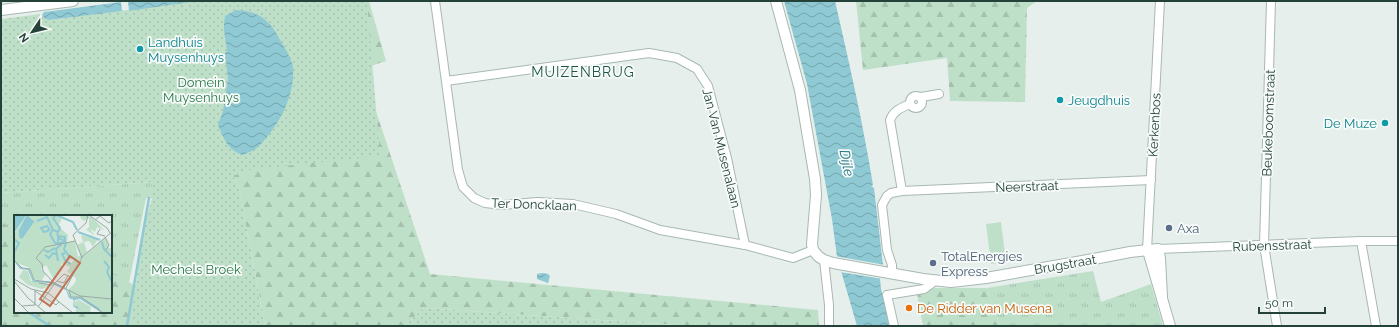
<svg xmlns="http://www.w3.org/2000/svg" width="1399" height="327" font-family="Raleway,sans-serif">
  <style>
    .grass { fill: url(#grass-tufts) }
    .forest { fill: url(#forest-firs) }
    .park { fill: url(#park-dots) }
    .garden { fill: #bfe0c8 }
    .water { fill: url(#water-waves) }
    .pier { fill: #e6efeb }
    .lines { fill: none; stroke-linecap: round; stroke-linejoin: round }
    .stream { stroke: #8ec9d4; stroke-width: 2.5 }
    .minor-casing { stroke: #a8b8b2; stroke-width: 10 }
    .tertiary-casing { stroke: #a8b8b2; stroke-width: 12 }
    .minor { stroke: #fff; stroke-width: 8 }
    .tertiary { stroke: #fff; stroke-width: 10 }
    .culture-dot { fill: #0f9aa8; stroke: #f7fbf9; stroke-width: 1.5 }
    .service-dot { fill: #5c6f8a; stroke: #f7fbf9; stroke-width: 1.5 }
    .food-dot { fill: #e8710a; stroke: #f7fbf9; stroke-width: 1.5 }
    .labels { text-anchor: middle; stroke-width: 3.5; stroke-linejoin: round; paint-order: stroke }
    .culture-label { font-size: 13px; fill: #0d838f; stroke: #f7fbf9; text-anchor: start }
    .park-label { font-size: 13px; fill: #2d7a4b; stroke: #f7fbf9 }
    .street-label { font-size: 13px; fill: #24423a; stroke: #f7fbf9 }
    .service-label { font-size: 13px; fill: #4e5e75; stroke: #f7fbf9; text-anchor: start }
    .food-label { font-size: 13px; fill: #c56008; stroke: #f7fbf9; text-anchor: start }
    .neighbourhood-label { font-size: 14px; letter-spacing: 1px; fill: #1f5548; stroke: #f7fbf9 }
    .water-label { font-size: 14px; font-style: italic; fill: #1c6f80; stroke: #f7fbf9 }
    .inset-river { fill: none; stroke: #8ec9d4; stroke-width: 2 }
    .inset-road { fill: none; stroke: #98aaa4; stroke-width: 1 }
    .view { fill: #c07456; fill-opacity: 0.15; stroke: #c07456; stroke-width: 2 }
    .inset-edge { fill: none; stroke: #24423a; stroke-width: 2 }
  </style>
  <defs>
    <pattern id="grass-tufts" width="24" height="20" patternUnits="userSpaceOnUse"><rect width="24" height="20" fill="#bfe0c8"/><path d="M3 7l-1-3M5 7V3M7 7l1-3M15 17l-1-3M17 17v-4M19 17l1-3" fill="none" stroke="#a4c1ad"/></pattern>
    <pattern id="forest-firs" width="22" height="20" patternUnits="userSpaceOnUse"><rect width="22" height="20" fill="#bfe0c8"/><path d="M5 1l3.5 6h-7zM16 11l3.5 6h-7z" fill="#a4c1ad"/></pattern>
    <pattern id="park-dots" width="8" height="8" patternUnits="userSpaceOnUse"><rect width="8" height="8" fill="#bfe0c8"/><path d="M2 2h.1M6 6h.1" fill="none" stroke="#a4c1ad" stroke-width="1.8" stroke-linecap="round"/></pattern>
    <pattern id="water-waves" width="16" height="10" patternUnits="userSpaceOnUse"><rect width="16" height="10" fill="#8ec9d4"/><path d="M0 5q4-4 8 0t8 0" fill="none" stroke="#74a5ad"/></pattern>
  </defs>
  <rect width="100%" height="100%" fill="#e6efeb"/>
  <g class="grass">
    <path d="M153,182l-3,16h-4l-17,85 -18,-9v-58h-96v13l-14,-7v-29z"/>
    <path d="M1093,271l8,31 50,-18 12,42h-163l-13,-38z"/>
  </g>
  <g class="forest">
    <path d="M266,1h103l17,60 -24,8 68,205 388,36 1,16h-128l-267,-18 -20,18h-139l-26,-138 -10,-22z"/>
    <path d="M856,1h181l-10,7 -2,94 -75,-1 -3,-43 -84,12z"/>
    <path d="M1,222l14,7v83h96v-38l26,12 -7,40h-129z"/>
    <path d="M916,288h71l13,38h-77z"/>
  </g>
  <g class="park">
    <path d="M197,1h170l13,155 -125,13 -18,3v3h-4l6,13 26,138h-135l14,-100 8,-28h-2l2,-16 -151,11v-174l40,-5 4,5 4,1z"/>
    <path d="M424,308l267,18h-287z"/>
  </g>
  <path class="garden" d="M1001,222l5,40 -15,2 -5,-40z"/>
  <g class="water">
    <path d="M128,1h69l-68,10z"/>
    <path d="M784,1h51c14,61 28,122 38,184l-2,1 3,2 9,77 -3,14 1,10 9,37h-33l-20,-69 -5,-38 -25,-135z"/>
    <path d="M121,2l1,9 -73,9 -4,-1 -3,-4 2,-3z"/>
    <path d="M236,10c23,1 34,10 44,30 5,8 12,19 13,28 2,29 -15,59 -35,79 -4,4 -11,6 -16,8 -15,-6 -18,-16 -24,-30l5,-14 5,-33 -3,-25 2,-2c-1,-15 -5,-18 -2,-35z"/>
    <path d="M542,273l6,1 2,2 -2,7 -11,-4v-5z"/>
  </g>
  <path class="pier" d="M835,256l50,9 -2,14 -43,-7z"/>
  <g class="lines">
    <g class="stream">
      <path d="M28,312l22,14"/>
      <path d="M127,326l22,-128"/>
    </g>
    <defs>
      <g id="minor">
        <path d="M435,1l23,169 5,17 11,11 11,5 18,2 34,-3 36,2 43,10 44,16 85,15 48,13 20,-8"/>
        <path d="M1271,1l-7,244 13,81"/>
        <path d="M446,81l203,-28 28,5 20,11 11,17 19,72 18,87"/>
        <circle cx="916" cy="102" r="6"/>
        <path d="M921,97l18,-3"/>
        <path d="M902,191l-12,-71c4,-10 11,-12 20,-16"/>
        <path d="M1361,241l15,85"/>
        <path d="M1158,249l203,-8h37"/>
        <path d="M1147,250l13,-249"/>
        <path d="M824,260l5,45v21"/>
        <path d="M892,274v-9l-5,-15 -5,-45 5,-9 4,-3 11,-2 249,-11"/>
        <path d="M894,326l-7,-31 37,-6 11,-8"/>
      </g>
      <g id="tertiary">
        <path d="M776,1l24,89 15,89 1,16 -4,49 1,6 6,7 5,3 9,3 90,16 28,3 35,-4 113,-20 31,-6 28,-3 2,9 2,39"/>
        <path d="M1,10l72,-9"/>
        <path d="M1147,250l2,4 21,72"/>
      </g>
    </defs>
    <use href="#minor" class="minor-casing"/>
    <use href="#tertiary" class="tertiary-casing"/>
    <use href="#minor" class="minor"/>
    <use href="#tertiary" class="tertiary"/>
  </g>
  <g class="culture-dot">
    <circle cx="140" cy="49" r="4"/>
    <circle cx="1060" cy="100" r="4"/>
    <circle cx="1385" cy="123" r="4"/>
  </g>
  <g class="service-dot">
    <circle cx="1169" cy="228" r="4"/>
    <circle cx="933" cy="263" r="4"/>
  </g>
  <circle class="food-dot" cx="909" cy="308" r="4"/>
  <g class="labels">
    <g class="culture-label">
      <text x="148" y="47">Landhuis<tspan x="148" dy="15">Muysenhuys</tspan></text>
      <text x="1068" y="105">Jeugdhuis</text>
      <text x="1377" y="128" text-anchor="end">De Muze</text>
    </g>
    <g class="park-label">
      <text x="201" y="87">Domein<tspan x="201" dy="15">Muysenhuys</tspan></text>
      <text x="196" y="274">Mechels Broek</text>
    </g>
    <g class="street-label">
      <text transform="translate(1268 123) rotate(-88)" y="5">Beukeboomstraat</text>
      <text transform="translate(1154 125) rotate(-87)" y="5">Kerkenbos</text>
      <text transform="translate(722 148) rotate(76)" y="5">Jan Van Musenalaan</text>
      <text transform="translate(1027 186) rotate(-2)" y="5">Neerstraat</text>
      <text transform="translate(534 204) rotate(2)" y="5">Ter Doncklaan</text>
      <text transform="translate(1272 245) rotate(-2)" y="5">Rubensstraat</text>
      <text transform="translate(1065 264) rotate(-10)" y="5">Brugstraat</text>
    </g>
    <g class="service-label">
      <text x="1177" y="233">Axa</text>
      <text x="941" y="261">TotalEnergies<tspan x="941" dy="15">Express</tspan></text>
    </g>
    <g class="food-label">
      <text x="917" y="313">De Ridder van Musena</text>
    </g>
    <g class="neighbourhood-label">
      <text x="583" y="77">MUIZENBRUG</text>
    </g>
    <g class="water-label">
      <text transform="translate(847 163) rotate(79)" y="5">Dijle</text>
    </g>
  </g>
  <g transform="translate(14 215)">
    <rect width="98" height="98" fill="#e6efeb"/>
    <path d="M67,20l17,4 -5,8 -4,-6 -5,1 3,10 -5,6 -5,-13 6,-3zM65,85l12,7 -1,6h-15l3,-6 -4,-1 2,-5z" fill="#bfe0c8"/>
    <path d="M68,0l10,2 12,13 -7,-3 -2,5 -5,-3 4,5 -3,2 2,-2 -7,-4 3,-3v-9l-6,3 -3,-4zM61,26l3,16 -1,2 -12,1 -9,-11h8l2,-6zM9,55l5,1 3,10 21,4 -10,4 -14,-4 -9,-8z" fill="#bfe0c8"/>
    <path d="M0,0h40l8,4 -4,7 10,9 -2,17 -3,2 2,6 6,4 4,-6 6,-3 1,3 -9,17 -6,-3 3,-5 -9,-4 1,7 -8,10 -8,-15 -5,4 5,5 -4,5 2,2 -10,-2 -4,-11 -13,-5 -3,-4v-25l10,-14 -10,13zM92,22l3,11h3v65h-10l-21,-16 -10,1 -3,-8 7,-7 1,-5 -3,-2 11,-20z" fill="#bfe0c8"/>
    <path d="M0,0h12l-12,18zM13,0l10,9 -3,-2 -12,17 -3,-2v-7zM0,46l8,7 7,1 5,12h15l17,7 5,10 10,-1 18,11 3,5 -22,-14 -5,1 -1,6h3l4,5 -3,-3 -4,5 3,-4 -4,-3 1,-6 -5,-2 -3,-8 -17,-7 -16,-1 -5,-12 -8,-1z" fill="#8ec9d4"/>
    <path class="inset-river" d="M23,6l10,-4 6,13 5,2 2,-4 -7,-10 3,-3 17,7 4,8M36,15l-3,-4 -6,2 3,4 6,-2M39,15l-3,4 5,9h3v-7M64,17l22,8M43,18l1,3 7,1v5M44,23l5,2 1,2 -5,1M0,24l5,4 -4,8M88,27l2,7 8,8M52,28l-2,6 6,9M30,35l4,2 7,-4M51,38l-3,1 3,6 6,4M31,40l4,3 4,-5 5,2M44,46l-2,-12 6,-5M90,46l5,6 -2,5 5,10"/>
    <path class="inset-road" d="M75,0l18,13 3,5M81,5l5,-4 9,7 3,-2M86,14l-3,5 8,2M91,22l4,8 -3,5M61,26l-30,6 -9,11 6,6 1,7 10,11 27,14 32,3M68,43l-9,-23 13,-12 2,-8M0,45l8,8 8,1 4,11 19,3M0,64l17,10 17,4 25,20M0,66l14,17 18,15M43,66l7,2 4,-8M25,68l13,2M41,68l9,-9 7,3M52,73l17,-32 29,-24M21,76l21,14 3,-3M55,76l2,6h10l22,16M0,83l15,15M8,91l13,-1v-15M24,92l17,-24"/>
    <path class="view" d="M56,41l10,7 -30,43 -10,-7z"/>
    <rect width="98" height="98" class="inset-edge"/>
  </g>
  <rect width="1399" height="327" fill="none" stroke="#24423a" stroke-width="4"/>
  <g transform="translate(32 32) rotate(235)" stroke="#f7fbf9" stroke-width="3" paint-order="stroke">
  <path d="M0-3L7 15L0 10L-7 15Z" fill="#24423a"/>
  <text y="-6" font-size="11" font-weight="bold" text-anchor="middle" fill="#24423a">N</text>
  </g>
  <path d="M1259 307v6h66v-6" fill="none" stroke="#24423a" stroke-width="2"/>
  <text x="1265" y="307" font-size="12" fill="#24423a" stroke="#f7fbf9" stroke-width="3" paint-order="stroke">50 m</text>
</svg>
